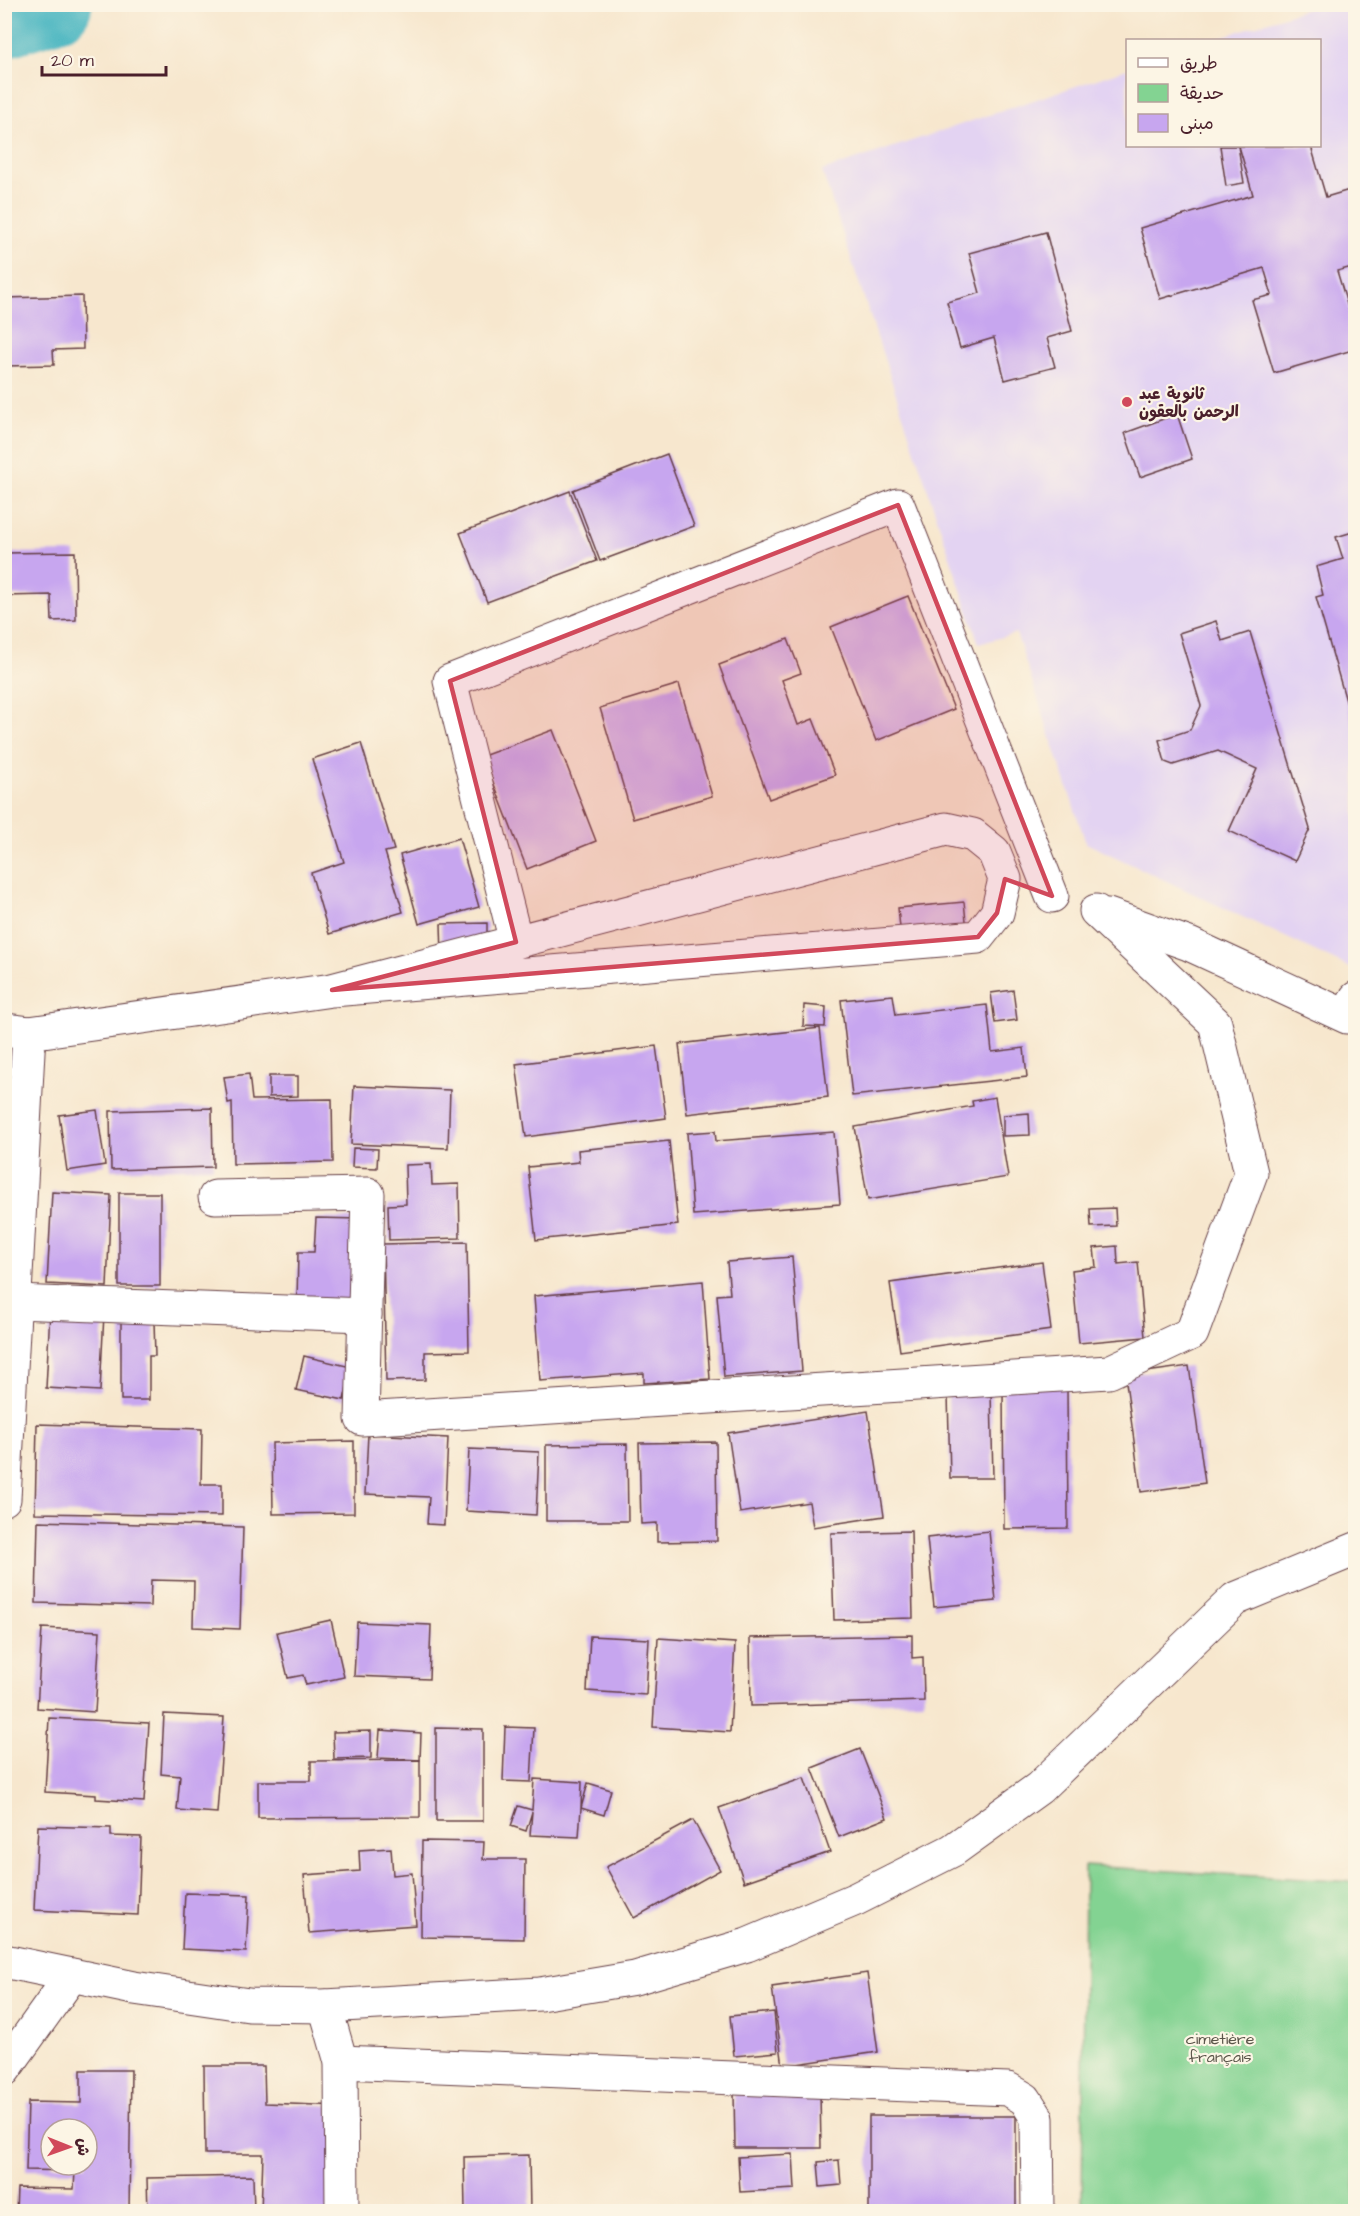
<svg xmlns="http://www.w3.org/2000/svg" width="1360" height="2216" font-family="'Architects Daughter','Playpen Sans Arabic',sans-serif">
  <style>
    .built { fill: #e3d3f2 }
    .green { fill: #83d392; stroke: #66795e; stroke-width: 1.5 }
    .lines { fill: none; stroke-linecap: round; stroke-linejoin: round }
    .river { stroke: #48b6c1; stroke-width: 75 }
    .building { fill: #c7a6ef; fill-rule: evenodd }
    .minor-casing { stroke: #643d43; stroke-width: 35 }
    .tertiary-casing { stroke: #643d43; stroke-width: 35 }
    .minor { stroke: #fff; stroke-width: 33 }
    .tertiary { stroke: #fff; stroke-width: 33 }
    .marked { fill: #d1495b; fill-opacity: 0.2; stroke: #d1495b; stroke-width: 4.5; stroke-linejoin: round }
    .poi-dot { fill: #d1495b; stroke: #fcf5e5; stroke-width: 2 }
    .labels { text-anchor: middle; stroke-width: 4.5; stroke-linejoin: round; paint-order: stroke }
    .poi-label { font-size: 16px; font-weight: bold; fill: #4a1f2b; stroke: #fcf5e5; text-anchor: start }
    .park-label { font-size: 16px; fill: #5b554a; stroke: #fcf5e5 }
  </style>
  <rect width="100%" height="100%" fill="#fcf5e5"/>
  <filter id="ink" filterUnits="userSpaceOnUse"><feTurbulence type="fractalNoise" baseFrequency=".0167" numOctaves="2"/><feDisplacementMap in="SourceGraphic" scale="12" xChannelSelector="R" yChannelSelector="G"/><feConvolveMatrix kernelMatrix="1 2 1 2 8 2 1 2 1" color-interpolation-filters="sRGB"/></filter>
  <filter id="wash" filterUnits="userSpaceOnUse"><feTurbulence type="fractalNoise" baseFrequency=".008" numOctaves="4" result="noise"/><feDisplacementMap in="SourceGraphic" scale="24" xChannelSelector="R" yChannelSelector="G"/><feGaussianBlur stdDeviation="1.35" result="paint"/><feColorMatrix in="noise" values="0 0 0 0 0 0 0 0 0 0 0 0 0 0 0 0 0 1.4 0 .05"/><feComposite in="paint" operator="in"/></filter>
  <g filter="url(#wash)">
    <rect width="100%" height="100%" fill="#f7e7ce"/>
    <path class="built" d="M1319,5h36v965l-269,-127 -70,-210 -37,11 -157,-473 305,-102 1,77h192v-106h-108z"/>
    <path class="green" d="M1085,1866l270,16v329h-273z"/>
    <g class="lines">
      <path class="river" d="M4,20l51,-16"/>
    </g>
    <g id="blocks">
      <g class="building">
        <path d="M1220,146h18l6,37 -18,3z"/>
        <path d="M1239,146h72l15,51 30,-9v78l-19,5 19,63v15l-82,24 -22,-73 20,-5 -8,-27 -104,31 -20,-71 113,-33z"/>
        <path d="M1046,232l26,99 -25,7 8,29 -50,13 -11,-42 -34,10 -13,-46 33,-9 -11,-40z"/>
        <path d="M82,296l1,53 -30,1 1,15 -50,1v-68z"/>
        <path d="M1177,414l15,45 -52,18 -15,-44z"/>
        <path d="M667,454l27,72 -94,35 -27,-71z"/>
        <path d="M570,491l27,70 -110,41 -27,-69z"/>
        <path d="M1356,531v201h-1l-39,-135 7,-2 -7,-28 27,-8 -7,-22z"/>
        <path d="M75,552l1,68 -24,1 -1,-26 -47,1v-43z"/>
        <path d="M908,596l46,113 -78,32 -45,-114z"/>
        <path d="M1216,621l6,20 28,-9 60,197 -15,32 -66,-30 28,-62 -39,-18 -45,14 -8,-3 -6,-22 31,-10 11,-24 -22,-73z"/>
        <path d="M788,639l13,34 -19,7 16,45 15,-6 22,56 -66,24 -50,-134z"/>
        <path d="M679,684l33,112 -79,23 -33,-111z"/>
        <path d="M553,730l43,111 -69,28 -44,-113z"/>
        <path d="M361,743l33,107 -9,2 18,60 -74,22 -18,-61 33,-11 -32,-103z"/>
        <path d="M459,838l20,69 -60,17 -19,-69z"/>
        <path d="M964,902l4,38 -66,7 -4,-39z"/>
        <path d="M487,923v32l-45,1 -1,-32z"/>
        <path d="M1013,990l4,30 -22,3 -4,-30z"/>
        <path d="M893,995l3,20 91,-10 5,47 32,-4 3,29 -175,19 -11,-96z"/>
        <path d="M804,1005l22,2 -1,20 -22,-1z"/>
        <path d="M820,1028l8,69 -141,17 -8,-70z"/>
        <path d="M656,1046l10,72 -140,19 -10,-73z"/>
        <path d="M249,1074l3,26 80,-1 1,63 -100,2 -1,-62 -4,1 -4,-26z"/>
        <path d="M269,1076h29v20l-29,1z"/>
        <path d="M354,1086l96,4 -2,58 -97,-4z"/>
        <path d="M995,1097l13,80 -140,23 -13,-73 118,-21 -1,-5z"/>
        <path d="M212,1108l1,59 -102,3 -1,-59z"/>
        <path d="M97,1110l8,55 -38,6 -8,-56z"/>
        <path d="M1029,1113l1,22 -27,1v-21z"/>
        <path d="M715,1131l1,10 118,-9 6,72 -147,11 -6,-82z"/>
        <path d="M669,1141l9,84 -142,15 -8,-73 51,-5 -1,-12z"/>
        <path d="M353,1148l25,1 -1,19 -25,-1z"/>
        <path d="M431,1164l1,21 27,-1 1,54 -71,2 -1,-35 18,-1 -1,-39z"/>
        <path d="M52,1192l59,3 -4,92 -60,-3z"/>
        <rect x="119" y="1193" width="41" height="93"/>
        <path d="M1115,1208l1,18 -25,1 -1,-18z"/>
        <path d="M316,1218l44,1 -3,84 -60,-1 1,-50h16z"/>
        <path d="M467,1242l2,109 -44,1v28l-39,1 -3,-137z"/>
        <path d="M1117,1246l1,18 20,-2 7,75 -66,6 -7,-73 24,-3 -2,-19z"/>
        <path d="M792,1257l10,114 -78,6 -7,-82 13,-1 -3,-32z"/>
        <path d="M1042,1262l9,68 -151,21 -10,-68z"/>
        <path d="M703,1281l7,98 -66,4v-10l-104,8 -6,-85z"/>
        <path d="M50,1311l54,3 -4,77 -54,-3z"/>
        <path d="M121,1321h33l1,35h-6v44h-28z"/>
        <path d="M304,1356l47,11 -7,33 -48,-10z"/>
        <path d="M1189,1366l16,117 -64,9 -16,-117z"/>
        <path d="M1067,1386l1,142 -64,1 -1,-142z"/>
        <path d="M991,1393l2,85h-43l-2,-84z"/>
        <path d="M868,1411l16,105 -71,11 -4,-25 -69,11 -12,-80z"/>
        <path d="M37,1424l165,5 -1,55h21v32l-187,-3z"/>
        <path d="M368,1434l80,4 -4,87 -17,-1 2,-27 -64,-3z"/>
        <path d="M354,1441v72l-81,1 -1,-71z"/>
        <path d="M716,1442l1,99 -60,1v-19l-16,1 -2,-81z"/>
        <path d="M627,1444l1,77h-82v-76z"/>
        <path d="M469,1449l70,3 -3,63 -70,-4z"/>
        <path d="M38,1521l205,6 -3,102 -47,-2 1,-46 -43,-1 -1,26 -114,-3z"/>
        <path d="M911,1531l2,87 -79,2 -3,-87z"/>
        <path d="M989,1531l7,70 -62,6 -7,-69z"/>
        <path d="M331,1620l13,57 -38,8 -3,-10 -15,3 -11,-46z"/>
        <path d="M357,1622l74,3 -2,54 -75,-3z"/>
        <path d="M42,1628l58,3 -5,81 -58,-4z"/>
        <path d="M912,1635v23l11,-1 1,44 -173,5 -1,-68z"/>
        <path d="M590,1636l59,3 -3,56 -59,-4z"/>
        <path d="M658,1638l77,5 -5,89 -77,-5z"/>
        <path d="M164,1714l60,3 -7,96 -40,-3 3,-34 -19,-2z"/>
        <path d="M49,1718l100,5 -5,79 -48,-3v-4l-51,-3z"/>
        <path d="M505,1727l29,1 -3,54 -28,-1z"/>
        <path d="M436,1728l47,1v92h-47z"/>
        <path d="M380,1730l41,3 -1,27 -42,-2z"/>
        <path d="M371,1731v27l-37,1 -1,-27z"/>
        <path d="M860,1749l27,69 -48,19 -27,-69z"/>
        <path d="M420,1760v57l-162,1v-37h53v-20z"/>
        <path d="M804,1778l26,74 -86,30 -25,-74z"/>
        <path d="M534,1779l48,3 -1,26 7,-25 23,7 -7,25 -23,-7 -2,29 -49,-2 2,-23 -6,19 -15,-5 7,-20 14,4z"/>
        <path d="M693,1820l27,50 -86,48 -28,-51z"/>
        <path d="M38,1826l73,2v8l30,1 -3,78 -104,-5z"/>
        <path d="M422,1841l62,1 -1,17h42l-1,80 -103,-2z"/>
        <path d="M391,1848l2,27 19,-2 4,52 -107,8 -5,-58 56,-4 -1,-21z"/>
        <path d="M185,1893l64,2 -3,57 -64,-3z"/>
        <path d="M867,1973l11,79 -95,14 -11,-79z"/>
        <path d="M774,2012l4,40 -44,4 -4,-40z"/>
        <path d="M204,2066h60l1,37 76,3 -3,106h-77l2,-58h-58z"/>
        <path d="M81,2070h50l-2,142h-113l1,-24 57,1 1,-18 -49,-1 2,-68 53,1zM51,2129h36v36h-36z"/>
        <path d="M820,2092l1,56h-86l-1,-55z"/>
        <rect x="869" y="2116" width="147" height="95"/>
        <path d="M793,2154l2,35 -55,3 -2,-35z"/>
        <path d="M529,2155l1,57h-65l-1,-55z"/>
        <path d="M839,2160l2,25 -21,2 -2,-25z"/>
        <path d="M253,2176l1,36h-106l-1,-34z"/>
      </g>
    </g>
  </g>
  <g filter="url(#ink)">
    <use href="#blocks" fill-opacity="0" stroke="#643d43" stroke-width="1.5"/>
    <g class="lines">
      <defs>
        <g id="minor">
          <path d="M1108,915l81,29 158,73 9,-19"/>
          <path d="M516,942l-66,-261 448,-176 154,391"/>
          <path d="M4,1030l25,3 303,-43 646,-53 19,-24 8,-34 -11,-27 -21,-17 -27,-6 -614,161"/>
          <path d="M215,1197l153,-3 -6,225 747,-47 83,-39 59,-160 -36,-150 -119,-112"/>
          <path d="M15,1302l350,13"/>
          <path d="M4,1499l25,-466"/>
          <path d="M325,2006l16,56 1,150"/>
          <path d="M341,2062l667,27 17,10 12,19 1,94"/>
          <path d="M4,2070l68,-95"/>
        </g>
        <path id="tertiary" d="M4,1961l130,27 115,17 76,1 215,-12 95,-16 112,-33 109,-46 97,-49 86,-62 196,-189 121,-50"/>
      </defs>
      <use href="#minor" class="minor-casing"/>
      <use href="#tertiary" class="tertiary-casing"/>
      <use href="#minor" class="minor"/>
      <use href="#tertiary" class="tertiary"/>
    </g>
  </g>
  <path class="marked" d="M898,505l154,391 -47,-17 -8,34 -19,24 -646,53 184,-48 -66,-261z"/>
  <circle class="poi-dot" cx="1127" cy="402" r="6"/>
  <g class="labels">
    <g class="poi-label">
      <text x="1139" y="399">ثانوية عبد<tspan x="1139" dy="18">الرحمن بالعقون</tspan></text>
    </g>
    <g class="park-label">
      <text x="1220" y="2044">cimetière<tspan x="1220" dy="18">français</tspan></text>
    </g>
  </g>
  <rect width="1360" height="2216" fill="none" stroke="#fcf5e5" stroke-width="24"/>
  <rect x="1126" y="39" width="195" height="108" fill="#fcf5e5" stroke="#b59f9b" stroke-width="1.5"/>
  <rect x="1138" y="58" width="30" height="9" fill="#ffffff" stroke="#b59f9b" stroke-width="1.5"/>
  <text x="1180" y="69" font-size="18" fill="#4a1f2b">طريق</text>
  <rect x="1138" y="84" width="30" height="18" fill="#83d392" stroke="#b59f9b" stroke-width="1.5"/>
  <text x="1180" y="99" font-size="18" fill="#4a1f2b">حديقة</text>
  <rect x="1138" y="114" width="30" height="18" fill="#c7a6ef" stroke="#b59f9b" stroke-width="1.5"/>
  <text x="1180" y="129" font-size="18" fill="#4a1f2b">مبنى</text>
  <g transform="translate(69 2147) rotate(91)"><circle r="28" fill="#fcf5e5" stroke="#b59f9b" stroke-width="1.5"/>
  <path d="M0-4.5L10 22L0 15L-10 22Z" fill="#d1495b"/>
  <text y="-9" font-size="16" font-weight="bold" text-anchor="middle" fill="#4a1f2b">ش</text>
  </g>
  <path d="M42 66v9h124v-9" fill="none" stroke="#4a1f2b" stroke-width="3"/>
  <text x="51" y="66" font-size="18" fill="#4a1f2b" stroke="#fcf5e5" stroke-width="4.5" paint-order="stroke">20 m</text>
</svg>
